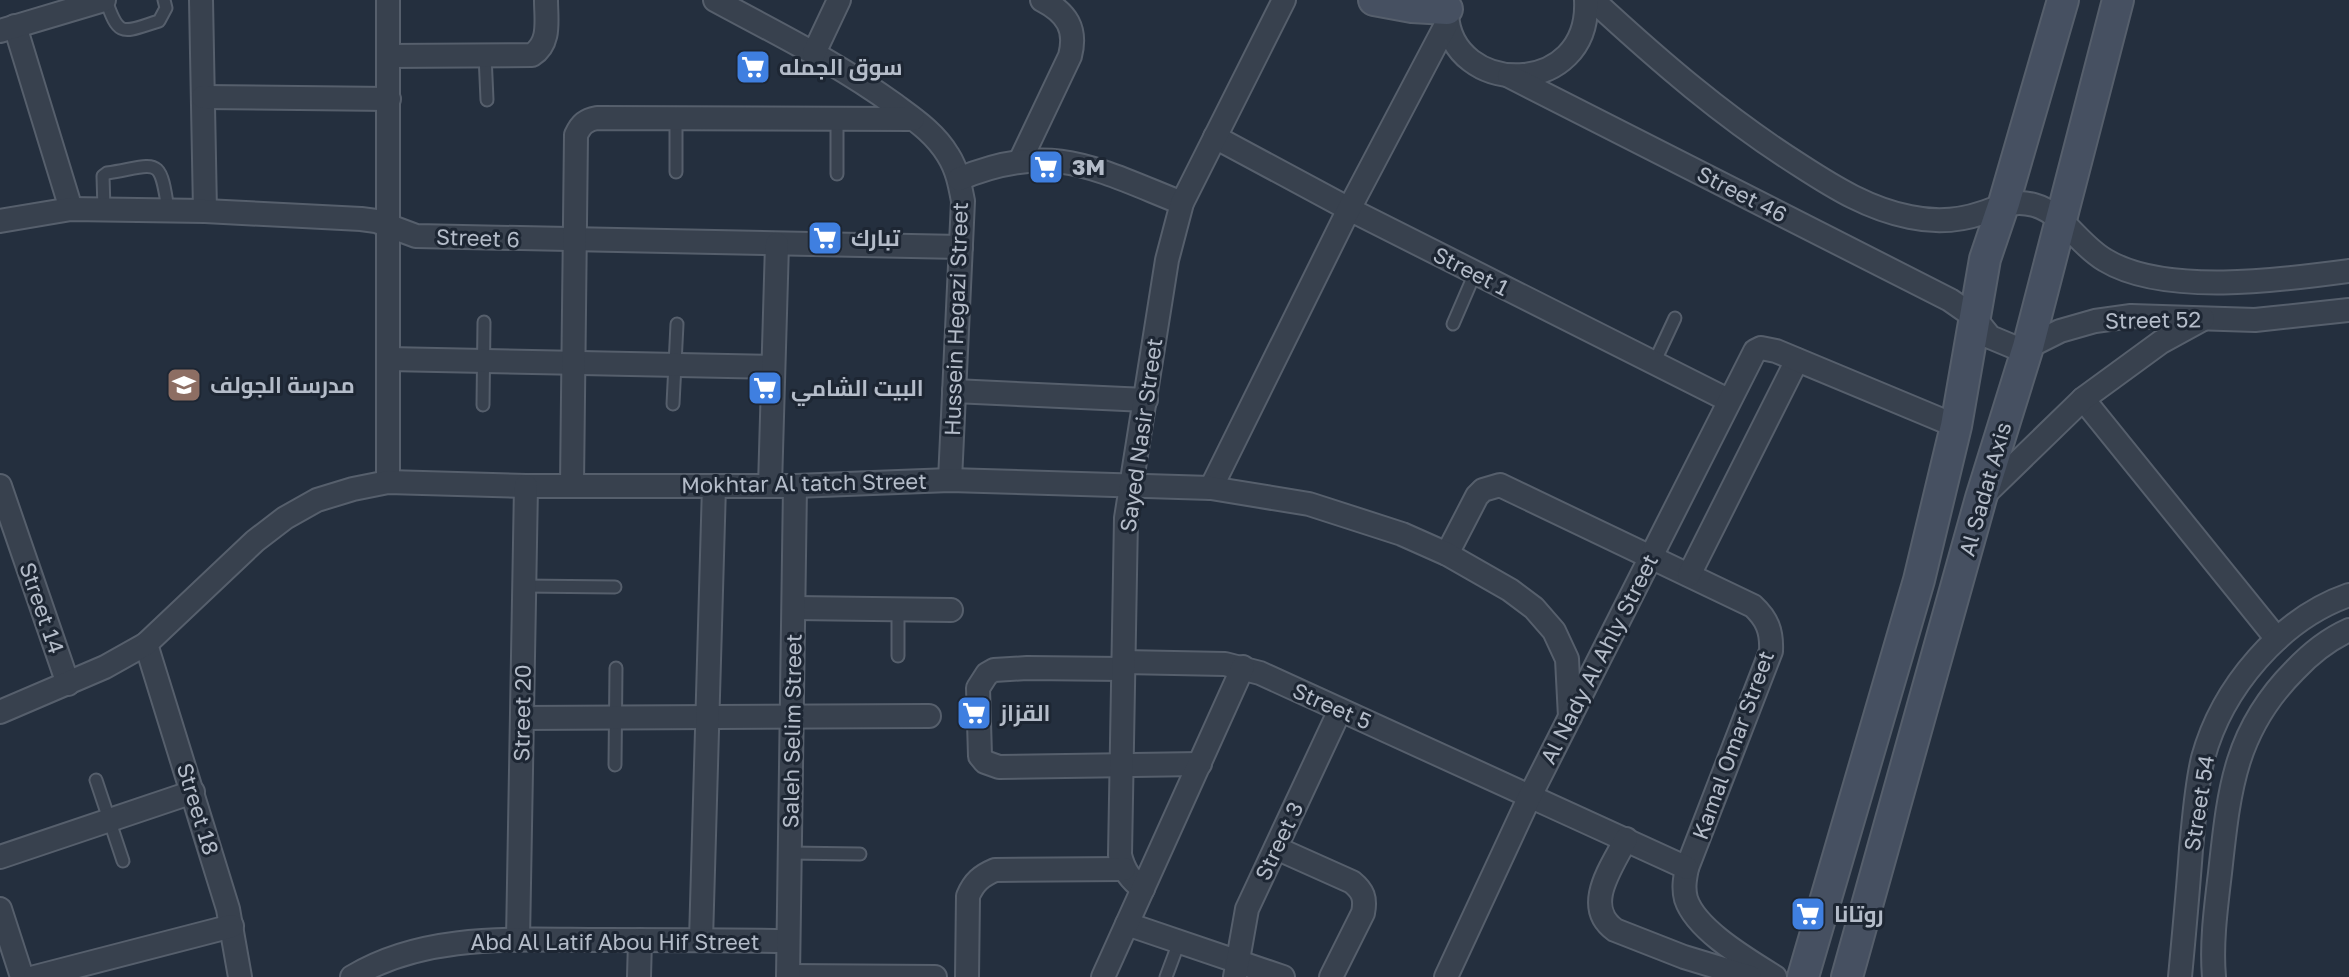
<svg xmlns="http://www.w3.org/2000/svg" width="2349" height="977" font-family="'Golos Text',Cairo,sans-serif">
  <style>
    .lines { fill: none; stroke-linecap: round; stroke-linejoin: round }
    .lane-casing { stroke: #565f6c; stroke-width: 15 }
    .street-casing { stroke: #565f6c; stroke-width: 26 }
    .secondary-casing { stroke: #565f6c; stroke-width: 34 }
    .lane { stroke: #38414e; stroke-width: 11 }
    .street { stroke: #38414e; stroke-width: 22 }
    .secondary { stroke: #465061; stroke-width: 30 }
    .labels { text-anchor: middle; stroke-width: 6; stroke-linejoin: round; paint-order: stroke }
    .poi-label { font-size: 22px; font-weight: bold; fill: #b4bcc9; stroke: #1d2633; text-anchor: start }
    .street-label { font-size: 22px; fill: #b4bcc9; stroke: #1d2633 }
  </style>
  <rect width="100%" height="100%" fill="#242f3e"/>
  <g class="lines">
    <defs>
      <g id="lane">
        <path d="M106,0c13,39 17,32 53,21l7,-13 -2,-8"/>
        <path d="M485,55l2,45"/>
        <path d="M676,172v-54"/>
        <path d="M837,174v-56"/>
        <path d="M104,209l-1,-33 4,-3c51,-8 53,-19 61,37"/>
        <path d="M1453,324l22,-51"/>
        <path d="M1654,363l21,-45"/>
        <path d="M673,404l4,-80"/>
        <path d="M483,405l1,-83"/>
        <path d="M524,586l91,1"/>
        <path d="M898,609v47"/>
        <path d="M615,765l1,-97"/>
        <path d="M96,780l27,81"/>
        <path d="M790,853l70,1"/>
        <path d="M1166,977l13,-35"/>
      </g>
      <g id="street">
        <path d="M201,0l4,211"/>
        <path d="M715,0c61,33 124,64 180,105 19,14 40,28 53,50 9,14 12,30 15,46l-13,279"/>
        <path d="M1593,0c66,61 132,118 208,166 34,22 68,43 109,51 23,5 49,4 72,-4 18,-6 31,-14 52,-8 29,8 45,40 71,55 59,36 177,20 244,11"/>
        <path d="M1447,14c4,83 144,85 139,-14"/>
        <path d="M15,26l56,183"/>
        <path d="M0,31l104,-31"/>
        <path d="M814,53l25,-53"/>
        <path d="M388,56l144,-1c19,-12 14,-35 14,-55"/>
        <path d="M1509,76l441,224 23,16 17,21 24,10h14l32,-16 35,-10 36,-5 124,4 94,-10"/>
        <path d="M203,97l186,2"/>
        <path d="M1215,137l134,72 379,191"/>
        <path d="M1021,159l49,-103c7,-27 -3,-43 -28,-56"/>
        <path d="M959,179c92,-39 137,-10 223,24"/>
        <path d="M0,221l71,-12 134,2 156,8 15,2 40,15 545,11"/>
        <path d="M388,359l385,8"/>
        <path d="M954,391l192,9"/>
        <path d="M2083,399l194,240"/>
        <path d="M388,482v-482"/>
        <path d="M572,485l4,-350c5,-11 10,-15 21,-17l316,1"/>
        <path d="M0,486l68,198"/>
        <path d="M770,486l7,-242"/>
        <path d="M1211,488l138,-279 98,-186"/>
        <path d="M1982,497l101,-98 78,-57 42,-23"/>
        <path d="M1447,554l30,-58 6,-6 17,-5 253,121c14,13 19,25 18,45l-84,217c-2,10 -4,20 -1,31 10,31 62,61 89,78"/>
        <path d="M1689,575l108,-215"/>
        <path d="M795,608l156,2"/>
        <path d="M146,644l82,265 12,68"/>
        <path d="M1123,662l102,2 35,9 427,195"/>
        <path d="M1123,669l-96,-1 -33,2 -7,4 -9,14 2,68 5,6 14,5 201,-3"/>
        <path d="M0,712l105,-45 41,-23 109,-103 30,-23 32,-18 36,-11 35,-7 138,4h269l155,-6 261,8 98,16 93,30 45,20 63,36 24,18 20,23 13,28 3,58"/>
        <path d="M522,718l407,-2"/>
        <path d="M1626,839c-14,28 -44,67 -11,91l69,27 66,20"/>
        <path d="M1276,848l76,34c11,9 14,16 11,31l-32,64"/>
        <path d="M0,857l193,-65"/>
        <path d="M1143,889c-13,-10 -19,-18 -23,-34l6,-337 41,-258 15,-57 102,-203"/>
        <path d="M0,909l22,68"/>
        <path d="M1127,924l156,53"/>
        <path d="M518,940l8,-454"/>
        <path d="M701,940l13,-454"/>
        <path d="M788,976l147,1"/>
        <path d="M35,977l197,-51"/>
        <path d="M352,977c74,-45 167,-37 251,-37 62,0 123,0 185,1"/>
        <path d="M639,977l1,-37"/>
        <path d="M788,977l7,-491"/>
        <path d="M967,977l1,-81c6,-14 13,-20 27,-26l129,-1"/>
        <path d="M1103,977l140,-310"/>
        <path d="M1235,977l12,-68 93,-199"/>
        <path d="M1446,977l84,-181 225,-445 6,-3 15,3 180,75"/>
        <path d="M2180,977c4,-43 8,-85 11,-128 3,-30 5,-62 12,-91 19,-70 77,-139 146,-163"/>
        <path d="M2214,977c-3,-34 2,-70 6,-104 9,-82 14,-142 75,-203 15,-16 34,-31 54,-40"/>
      </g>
      <g id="secondary">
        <path d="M1374,0l38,7 35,2"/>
        <path d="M1803,977l116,-397 37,-154 29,-167 19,-56 59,-203"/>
        <path d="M1847,977l134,-479 47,-151 90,-347"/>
      </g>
    </defs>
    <use href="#lane" class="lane-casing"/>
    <use href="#street" class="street-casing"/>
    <use href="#secondary" class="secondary-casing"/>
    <use href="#lane" class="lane"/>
    <use href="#street" class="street"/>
    <use href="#secondary" class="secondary"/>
  </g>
  <defs>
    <symbol id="supermarket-square" viewBox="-11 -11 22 22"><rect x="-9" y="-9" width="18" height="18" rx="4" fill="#3f7fe0" stroke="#1d2633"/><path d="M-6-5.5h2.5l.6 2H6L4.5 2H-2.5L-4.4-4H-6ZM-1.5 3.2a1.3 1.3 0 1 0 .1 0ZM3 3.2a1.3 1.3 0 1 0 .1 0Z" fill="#fff"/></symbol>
    <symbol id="school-square" viewBox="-11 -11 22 22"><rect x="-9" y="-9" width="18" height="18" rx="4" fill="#8d6e63" stroke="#1d2633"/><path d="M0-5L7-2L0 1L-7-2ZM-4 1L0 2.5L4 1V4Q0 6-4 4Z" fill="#fff"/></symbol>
  </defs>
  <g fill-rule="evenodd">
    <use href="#supermarket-square" x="733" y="47" width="40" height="40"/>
    <use href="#supermarket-square" x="1026" y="147" width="40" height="40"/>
    <use href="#supermarket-square" x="805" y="218" width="40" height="40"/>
    <use href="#school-square" x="164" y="365" width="40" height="40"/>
    <use href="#supermarket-square" x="745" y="368" width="40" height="40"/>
    <use href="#supermarket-square" x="954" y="693" width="40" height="40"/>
    <use href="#supermarket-square" x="1788" y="894" width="40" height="40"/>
  </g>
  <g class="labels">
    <g class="poi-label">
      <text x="779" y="75">سوق الجمله</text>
      <text x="1072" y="175">3M</text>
      <text x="851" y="246">تبارك</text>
      <text x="210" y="393">مدرسة الجولف</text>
      <text x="791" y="396">البيت الشامي</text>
      <text x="1000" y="721">القزاز</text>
      <text x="1834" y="922">روتانا</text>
    </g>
    <g class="street-label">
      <text transform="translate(1742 194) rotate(27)" y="8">Street 46</text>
      <text transform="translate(478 238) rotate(2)" y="8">Street 6</text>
      <text transform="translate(1471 271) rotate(27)" y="8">Street 1</text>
      <text transform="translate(956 319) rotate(-88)" y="8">Hussein Hegazi Street</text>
      <text transform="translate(2153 320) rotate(-1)" y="8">Street 52</text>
      <text transform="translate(1141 435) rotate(-82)" y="8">Sayed Nasir Street</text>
      <text transform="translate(804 483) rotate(-1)" y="8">Mokhtar Al tatch Street</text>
      <text transform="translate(1985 489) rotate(-74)" y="8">Al Sadat Axis</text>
      <text transform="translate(42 608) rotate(71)" y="8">Street 14</text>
      <text transform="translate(1599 659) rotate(-63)" y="8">Al Nady Al Ahly Street</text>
      <text transform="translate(1332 706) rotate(24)" y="8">Street 5</text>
      <text transform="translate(522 713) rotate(-89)" y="8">Street 20</text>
      <text transform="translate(792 731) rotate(-89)" y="8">Saleh Selim Street</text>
      <text transform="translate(1733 745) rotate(-70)" y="8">Kamal Omar Street</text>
      <text transform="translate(2199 803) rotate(-81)" y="8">Street 54</text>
      <text transform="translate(198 809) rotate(73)" y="8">Street 18</text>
      <text transform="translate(1279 841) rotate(-65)" y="8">Street 3</text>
      <text x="615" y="950">Abd Al Latif Abou Hif Street</text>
    </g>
  </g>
</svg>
